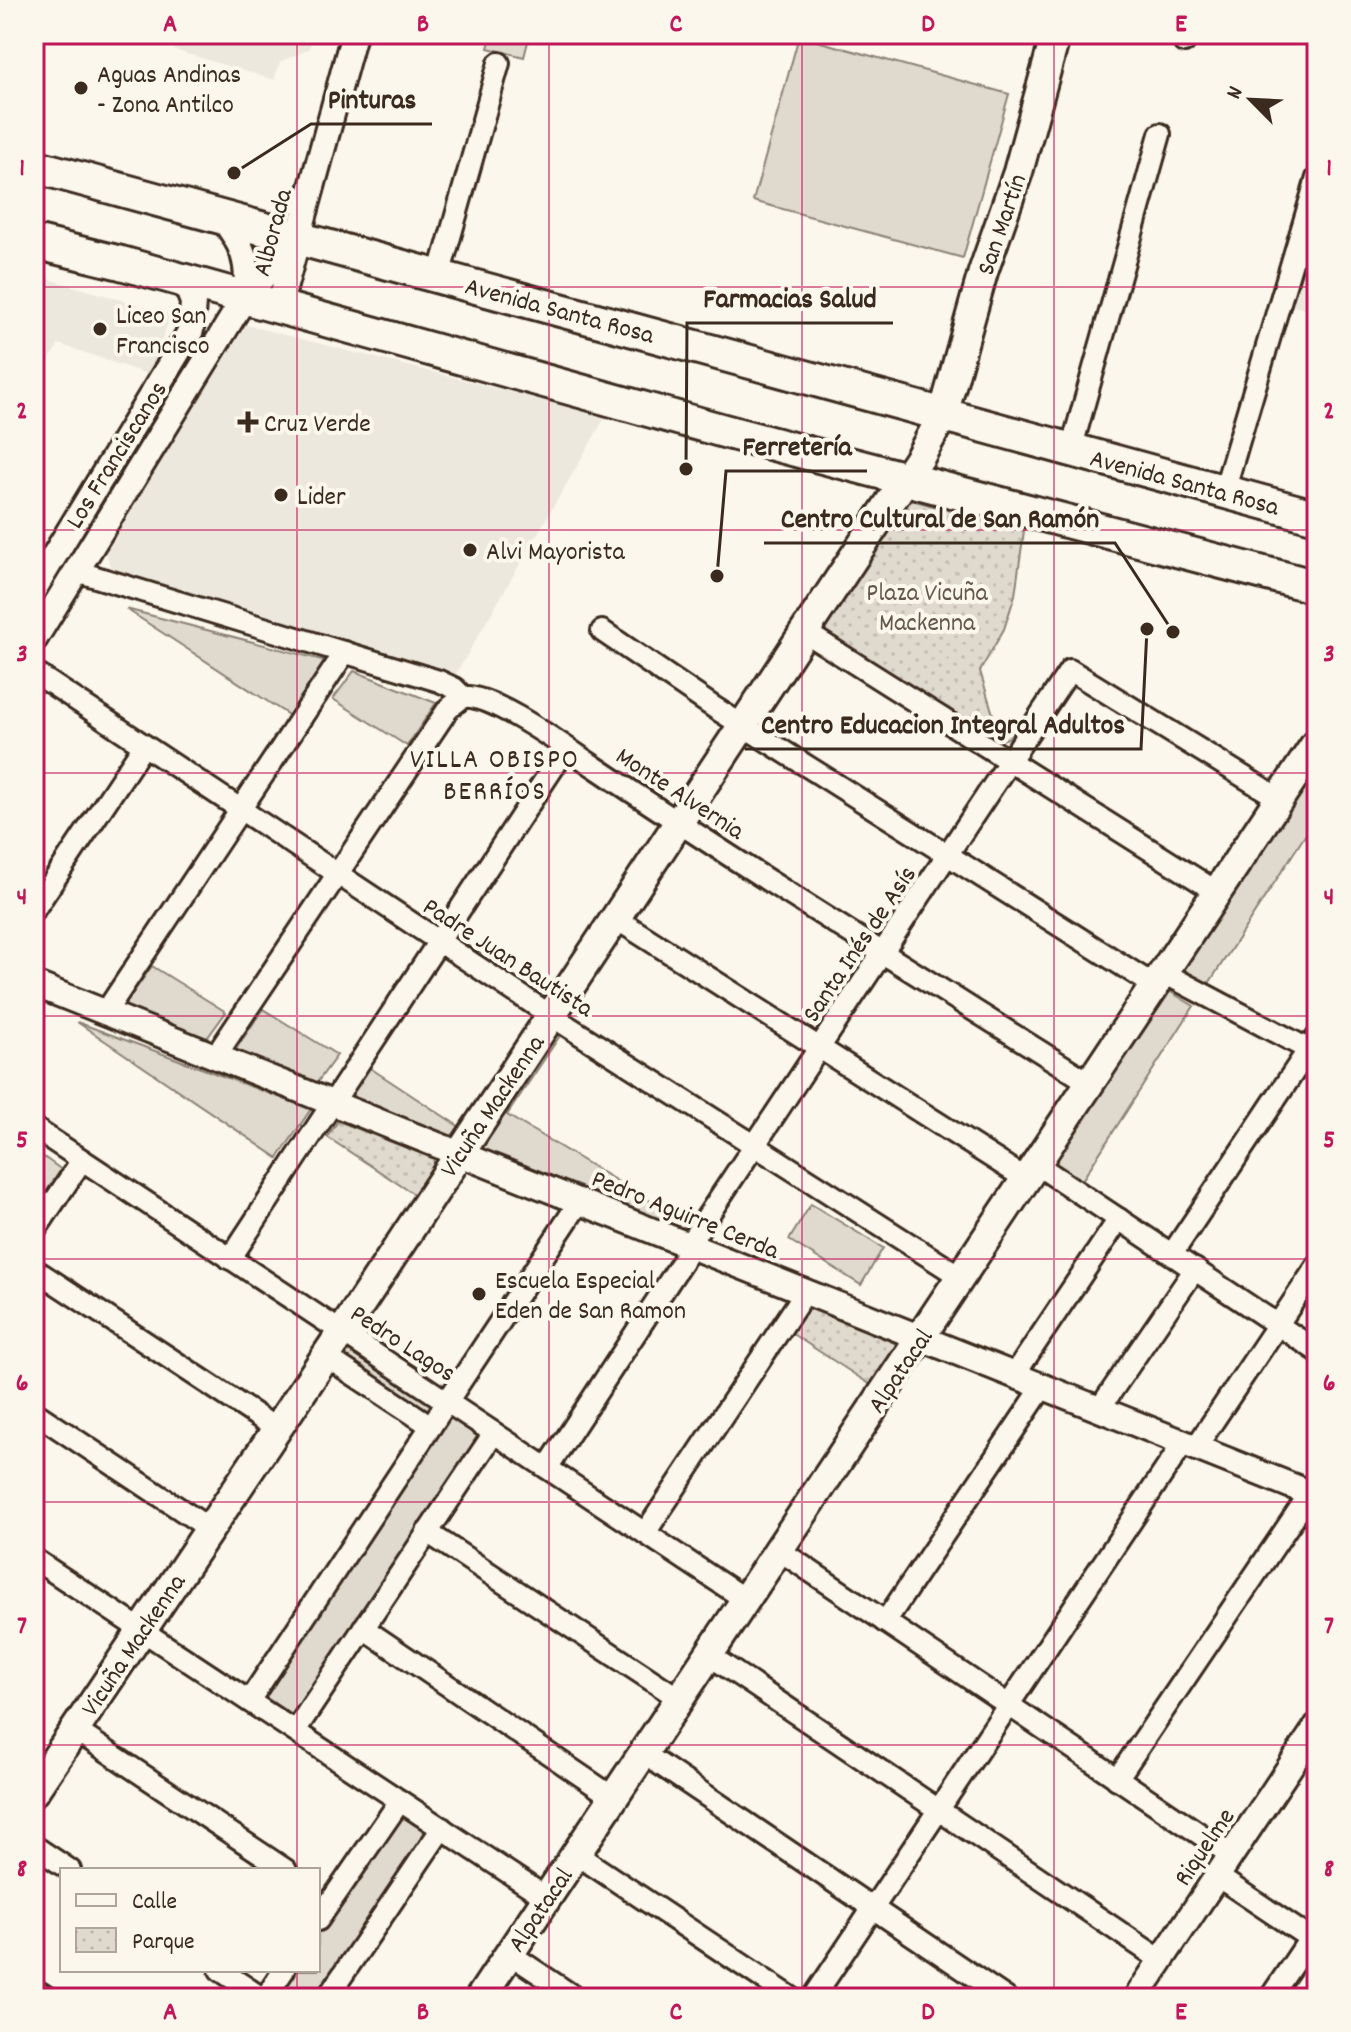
<svg xmlns="http://www.w3.org/2000/svg" width="1351" height="2032" font-family="Dekko,sans-serif">
  <style>
    .built { fill: #ede8dd }
    .grass { fill: #dfd9ce; stroke: #8d8276; stroke-width: 2 }
    .park { fill: url(#park-dots); stroke: #8d8276; stroke-width: 2 }
    .lines { fill: none; stroke-linecap: round; stroke-linejoin: round }
    .minor-casing { stroke: #3b2a1e; stroke-width: 26 }
    .tertiary-casing { stroke: #3b2a1e; stroke-width: 30 }
    .secondary-casing { stroke: #3b2a1e; stroke-width: 34 }
    .primary-casing { stroke: #3b2a1e; stroke-width: 38 }
    .minor { stroke: #fbf7ec; stroke-width: 20 }
    .tertiary { stroke: #fbf7ec; stroke-width: 24 }
    .secondary { stroke: #fbf7ec; stroke-width: 28 }
    .primary { stroke: #fbf7ec; stroke-width: 32 }
    .grid { fill: none; stroke: #c2185b; stroke-width: 2; stroke-opacity: 0.55 }
    .poi-dot { fill: #3b2a1e; stroke: #fbf7ec; stroke-width: 3 }
    .labels { text-anchor: middle; stroke-width: 8; stroke-linejoin: round; paint-order: stroke }
    .poi-label { font-size: 26px; fill: #3b2a1e; stroke: #fbf7ec; text-anchor: start }
    .street-label { font-size: 26px; fill: #3b2a1e; stroke: #fbf7ec }
    .park-label { font-size: 26px; fill: #64564a; stroke: #fbf7ec }
    .neighbourhood-label { font-size: 28px; letter-spacing: 2px; fill: #3b2a1e; stroke: #fbf7ec }
    .leader { fill: none; stroke: #3b2a1e; stroke-width: 3 }
    .callout-dot { fill: #3b2a1e; stroke: #fbf7ec; stroke-width: 3 }
    .callout-label { font-size: 28px; text-anchor: middle; font-weight: bold; fill: #3b2a1e; stroke: #fbf7ec; stroke-width: 8; stroke-linejoin: round; paint-order: stroke }
    .neatline { fill: none; stroke: #c2185b; stroke-width: 3 }
    .grid-label { font-size: 26px; text-anchor: middle; font-weight: bold; fill: #c2185b }
  </style>
  <defs>
    <pattern id="park-dots" width="8" height="8" patternUnits="userSpaceOnUse" patternTransform="scale(2)"><rect width="8" height="8" fill="#dfd9ce"/><path d="M2 2h.1M6 6h.1" fill="none" stroke="#c0bab0" stroke-width="1.8" stroke-linecap="round"/></pattern>
  </defs>
  <rect width="100%" height="100%" fill="#fbf7ec"/>
  <filter id="ink" filterUnits="userSpaceOnUse"><feTurbulence type="fractalNoise" baseFrequency=".0125" numOctaves="2"/><feDisplacementMap in="SourceGraphic" scale="16" xChannelSelector="R" yChannelSelector="G"/><feConvolveMatrix kernelMatrix="1 2 1 2 8 2 1 2 1" color-interpolation-filters="sRGB"/></filter>
  <g filter="url(#ink)">
    <g class="built">
      <path d="M178,34h135l-4,15 -29,13 -6,18 -100,-30z"/>
      <path d="M1317,216v97l-26,-8z"/>
      <path d="M34,275l137,39 -21,61 -91,-31 -25,40z"/>
      <path d="M246,325l360,91 -150,258 -346,-106 -4,-19z"/>
    </g>
    <g class="grass">
      <path d="M492,34h38l-6,23 -36,-9z"/>
      <path d="M799,36l210,58 -46,164 -210,-57z"/>
      <path d="M126,609l200,52 -36,55z"/>
      <path d="M354,671l82,32 -29,43 -74,-47z"/>
      <path d="M1317,759v58l-113,174 -30,-13z"/>
      <path d="M152,966l74,46 -21,29 -83,-33z"/>
      <path d="M1164,988l30,18 -115,179 -29,-19z"/>
      <path d="M263,1009l74,46 -21,29 -82,-32z"/>
      <path d="M77,1022l234,87 -33,49z"/>
      <path d="M552,1029l9,5 -54,81 178,107 -4,11 -205,-82z"/>
      <path d="M367,1066l96,63 -9,12 -108,-41z"/>
      <path d="M34,1150l32,23 -32,47z"/>
      <path d="M811,1204l72,44 -22,37 -72,-45z"/>
      <path d="M348,1344l92,60 -9,15 -92,-61z"/>
      <path d="M448,1415l35,23 -191,280 -33,-22z"/>
      <path d="M399,1815l31,20 -110,163h-46l19,-28h25v-37z"/>
    </g>
    <g class="park">
      <path d="M908,499l116,32 -9,64 -11,34 -24,42 15,50 21,10c-9,9 -13,11 -25,6l-160,-95 -7,-15z"/>
      <path d="M338,1121l95,37 2,11 -18,27 -90,-59z"/>
      <path d="M808,1307l87,36 4,9 -25,35 -83,-54z"/>
    </g>
    <g class="lines">
      <defs>
        <g id="minor">
          <path d="M1184,42l2,-8"/>
          <path d="M439,276l60,-213"/>
          <path d="M1071,450l89,-316"/>
          <path d="M1224,491l93,-313"/>
          <path d="M76,571l363,110 15,7 9,9c29,-4 106,53 132,70 163,110 330,212 495,316"/>
          <path d="M602,631l113,77 440,278"/>
          <path d="M805,632l412,260"/>
          <path d="M34,672l516,343 411,262"/>
          <path d="M34,910l110,-165"/>
          <path d="M615,918l411,261"/>
          <path d="M1164,973l153,81"/>
          <path d="M105,1013l240,-361"/>
          <path d="M215,1057l233,-348 15,-12"/>
          <path d="M34,1128l712,472"/>
          <path d="M1036,1164l281,187"/>
          <path d="M34,1232l48,-72"/>
          <path d="M1172,1254l145,-217"/>
          <path d="M230,1259l336,-511"/>
          <path d="M34,1269l243,160"/>
          <path d="M325,1356l106,70"/>
          <path d="M1015,1374l104,-155"/>
          <path d="M1100,1408l95,-139"/>
          <path d="M34,1412l176,117"/>
          <path d="M1196,1447l121,-181"/>
          <path d="M547,1468l135,-206 7,-18 381,-574 210,129"/>
          <path d="M427,1532l253,167"/>
          <path d="M645,1533l161,-242"/>
          <path d="M779,1550l452,305"/>
          <path d="M34,1559l513,339"/>
          <path d="M885,1622l159,-237"/>
          <path d="M363,1628l251,170"/>
          <path d="M709,1655l452,305"/>
          <path d="M249,1701l331,-500"/>
          <path d="M75,1730l211,140"/>
          <path d="M295,1731l199,-298"/>
          <path d="M643,1753l363,245"/>
          <path d="M1117,1779l200,-296"/>
          <path d="M34,1846l36,24"/>
          <path d="M576,1854l216,144"/>
          <path d="M1217,1876l100,67"/>
          <path d="M318,1920l82,-119"/>
          <path d="M510,1954l66,44"/>
          <path d="M220,1970l42,28"/>
          <path d="M34,1989l14,9"/>
          <path d="M265,1998l19,-28"/>
          <path d="M327,1998l115,-170"/>
          <path d="M813,1998l371,-556"/>
          <path d="M1270,1998l47,-70"/>
        </g>
        <g id="tertiary">
          <path d="M221,217c21,25 30,47 24,80"/>
          <path d="M279,307l75,-273"/>
          <path d="M34,589l157,-259 2,-28 -9,-22"/>
          <path d="M34,640l211,-343 53,-59"/>
          <path d="M34,984l1283,512"/>
          <path d="M1136,1998l181,-272"/>
        </g>
        <g id="secondary">
          <path d="M34,1791l308,-459 578,-875 23,-42 40,-143 35,-100 38,-138"/>
          <path d="M480,1998l837,-1256"/>
        </g>
        <g id="primary">
          <path d="M34,166l1283,351"/>
          <path d="M34,242l87,21 603,168 593,156"/>
        </g>
      </defs>
      <use href="#minor" class="minor-casing"/>
      <use href="#tertiary" class="tertiary-casing"/>
      <use href="#secondary" class="secondary-casing"/>
      <use href="#primary" class="primary-casing"/>
      <use href="#minor" class="minor"/>
      <use href="#tertiary" class="tertiary"/>
      <use href="#secondary" class="secondary"/>
      <use href="#primary" class="primary"/>
    </g>
  </g>
  <path class="grid" d="M297,34v1836M549,34v1964M802,34v1964M1054,34v1964M34,287h1283M34,530h1283M34,773h1283M34,1016h1283M34,1259h1283M34,1502h1283M34,1745h1283M297,1970v28"/>
  <g class="poi-dot">
    <circle cx="81" cy="88" r="8"/>
    <circle cx="100" cy="329" r="8"/>
    <path d="M244 410h8v8h8v8h-8v8h-8v-8h-8v-8h8z"/>
    <circle cx="281" cy="495" r="8"/>
    <circle cx="470" cy="550" r="8"/>
    <circle cx="479" cy="1294" r="8"/>
  </g>
  <g class="labels">
    <g class="poi-label">
      <text x="97" y="82">Aguas Andinas<tspan x="97" dy="30">- Zona Antilco</tspan></text>
      <text x="116" y="323">Liceo San<tspan x="116" dy="30">Francisco</tspan></text>
      <text x="264" y="431">Cruz Verde</text>
      <text x="297" y="504">Lider</text>
      <text x="486" y="559">Alvi Mayorista</text>
      <text x="495" y="1288">Escuela Especial<tspan x="495" dy="30">Eden de San Ramon</tspan></text>
    </g>
    <g class="street-label">
      <text transform="translate(1000 224) rotate(-71)" y="9">San Martín</text>
      <text transform="translate(271 232) rotate(-75)" y="9">Alborada</text>
      <text transform="translate(560 309) rotate(15)" y="9">Avenida Santa Rosa</text>
      <text transform="translate(115 454) rotate(-58)" y="9">Los Franciscanos</text>
      <text transform="translate(1185 481) rotate(15)" y="9">Avenida Santa Rosa</text>
      <text transform="translate(681 792) rotate(33)" y="9">Monte Alvernia</text>
      <text transform="translate(858 943) rotate(-56)" y="9">Santa Inés de Asís</text>
      <text transform="translate(509 956) rotate(33)" y="9">Padre Juan Bautista</text>
      <text transform="translate(491 1105) rotate(-56)" y="9">Vicuña Mackenna</text>
      <text transform="translate(686 1213) rotate(22)" y="9">Pedro Aguirre Cerda</text>
      <text transform="translate(404 1342) rotate(33)" y="9">Pedro Lagos</text>
      <text transform="translate(899 1370) rotate(-56)" y="9">Alpatacal</text>
      <text transform="translate(132 1644) rotate(-56)" y="9">Vicuña Mackenna</text>
      <text transform="translate(1203 1846) rotate(-56)" y="9">Riquelme</text>
      <text transform="translate(539 1909) rotate(-56)" y="9">Alpatacal</text>
    </g>
    <g class="park-label">
      <text x="927" y="600">Plaza Vicuña<tspan x="927" dy="30">Mackenna</tspan></text>
    </g>
    <g class="neighbourhood-label">
      <text x="495" y="767">VILLA OBISPO<tspan x="495" dy="32">BERRÍOS</tspan></text>
    </g>
  </g>
  <path class="leader" d="M234 173L311 124H432M686 469L687 323H893M717 576L726 471H867M1173 632L1115 543H764M1147 629L1141 749H745"/>
  <g class="callout-dot">
    <circle cx="234" cy="173" r="8"/>
    <circle cx="686" cy="469" r="8"/>
    <circle cx="717" cy="576" r="8"/>
    <circle cx="1173" cy="632" r="8"/>
    <circle cx="1147" cy="629" r="8"/>
  </g>
  <g class="callout-label">
    <text x="372" y="108">Pinturas</text>
    <text x="790" y="307">Farmacias Salud</text>
    <text x="797" y="455">Ferretería</text>
    <text x="940" y="527">Centro Cultural de San Ramón</text>
    <text x="943" y="733">Centro Educacion Integral Adultos</text>
  </g>
  <rect width="1351" height="2032" fill="none" stroke="#fbf7ec" stroke-width="88"/>
  <rect x="60" y="1868" width="260" height="104" fill="#fbf7ec" stroke="#aea59a" stroke-width="2"/>
  <rect x="76" y="1894" width="40" height="12" fill="#fbf7ec" stroke="#aea59a" stroke-width="2"/>
  <text x="132" y="1908" font-size="24" fill="#3b2a1e">Calle</text>
  <rect x="76" y="1928" width="40" height="24" fill="url(#park-dots)" stroke="#aea59a" stroke-width="2"/>
  <text x="132" y="1948" font-size="24" fill="#3b2a1e">Parque</text>
  <g transform="translate(1251 100) rotate(294)" stroke="#fbf7ec" stroke-width="6" paint-order="stroke">
  <path d="M0-6L14 30L0 20L-14 30Z" fill="#3b2a1e"/>
  <text y="-12" font-size="22" font-weight="bold" text-anchor="middle" fill="#3b2a1e">N</text>
  </g>
  <rect x="44" y="44" width="1263" height="1944" class="neatline"/>
  <g class="grid-label">
    <text x="170" y="31">A</text>
    <text x="423" y="31">B</text>
    <text x="676" y="31">C</text>
    <text x="928" y="31">D</text>
    <text x="1181" y="31">E</text>
    <text x="22" y="175">1</text>
    <text x="1329" y="175">1</text>
    <text x="22" y="418">2</text>
    <text x="1329" y="418">2</text>
    <text x="22" y="661">3</text>
    <text x="1329" y="661">3</text>
    <text x="22" y="904">4</text>
    <text x="1329" y="904">4</text>
    <text x="22" y="1147">5</text>
    <text x="1329" y="1147">5</text>
    <text x="22" y="1390">6</text>
    <text x="1329" y="1390">6</text>
    <text x="22" y="1633">7</text>
    <text x="1329" y="1633">7</text>
    <text x="22" y="1876">8</text>
    <text x="1329" y="1876">8</text>
    <text x="170" y="2019">A</text>
    <text x="423" y="2019">B</text>
    <text x="676" y="2019">C</text>
    <text x="928" y="2019">D</text>
    <text x="1181" y="2019">E</text>
  </g>
</svg>
